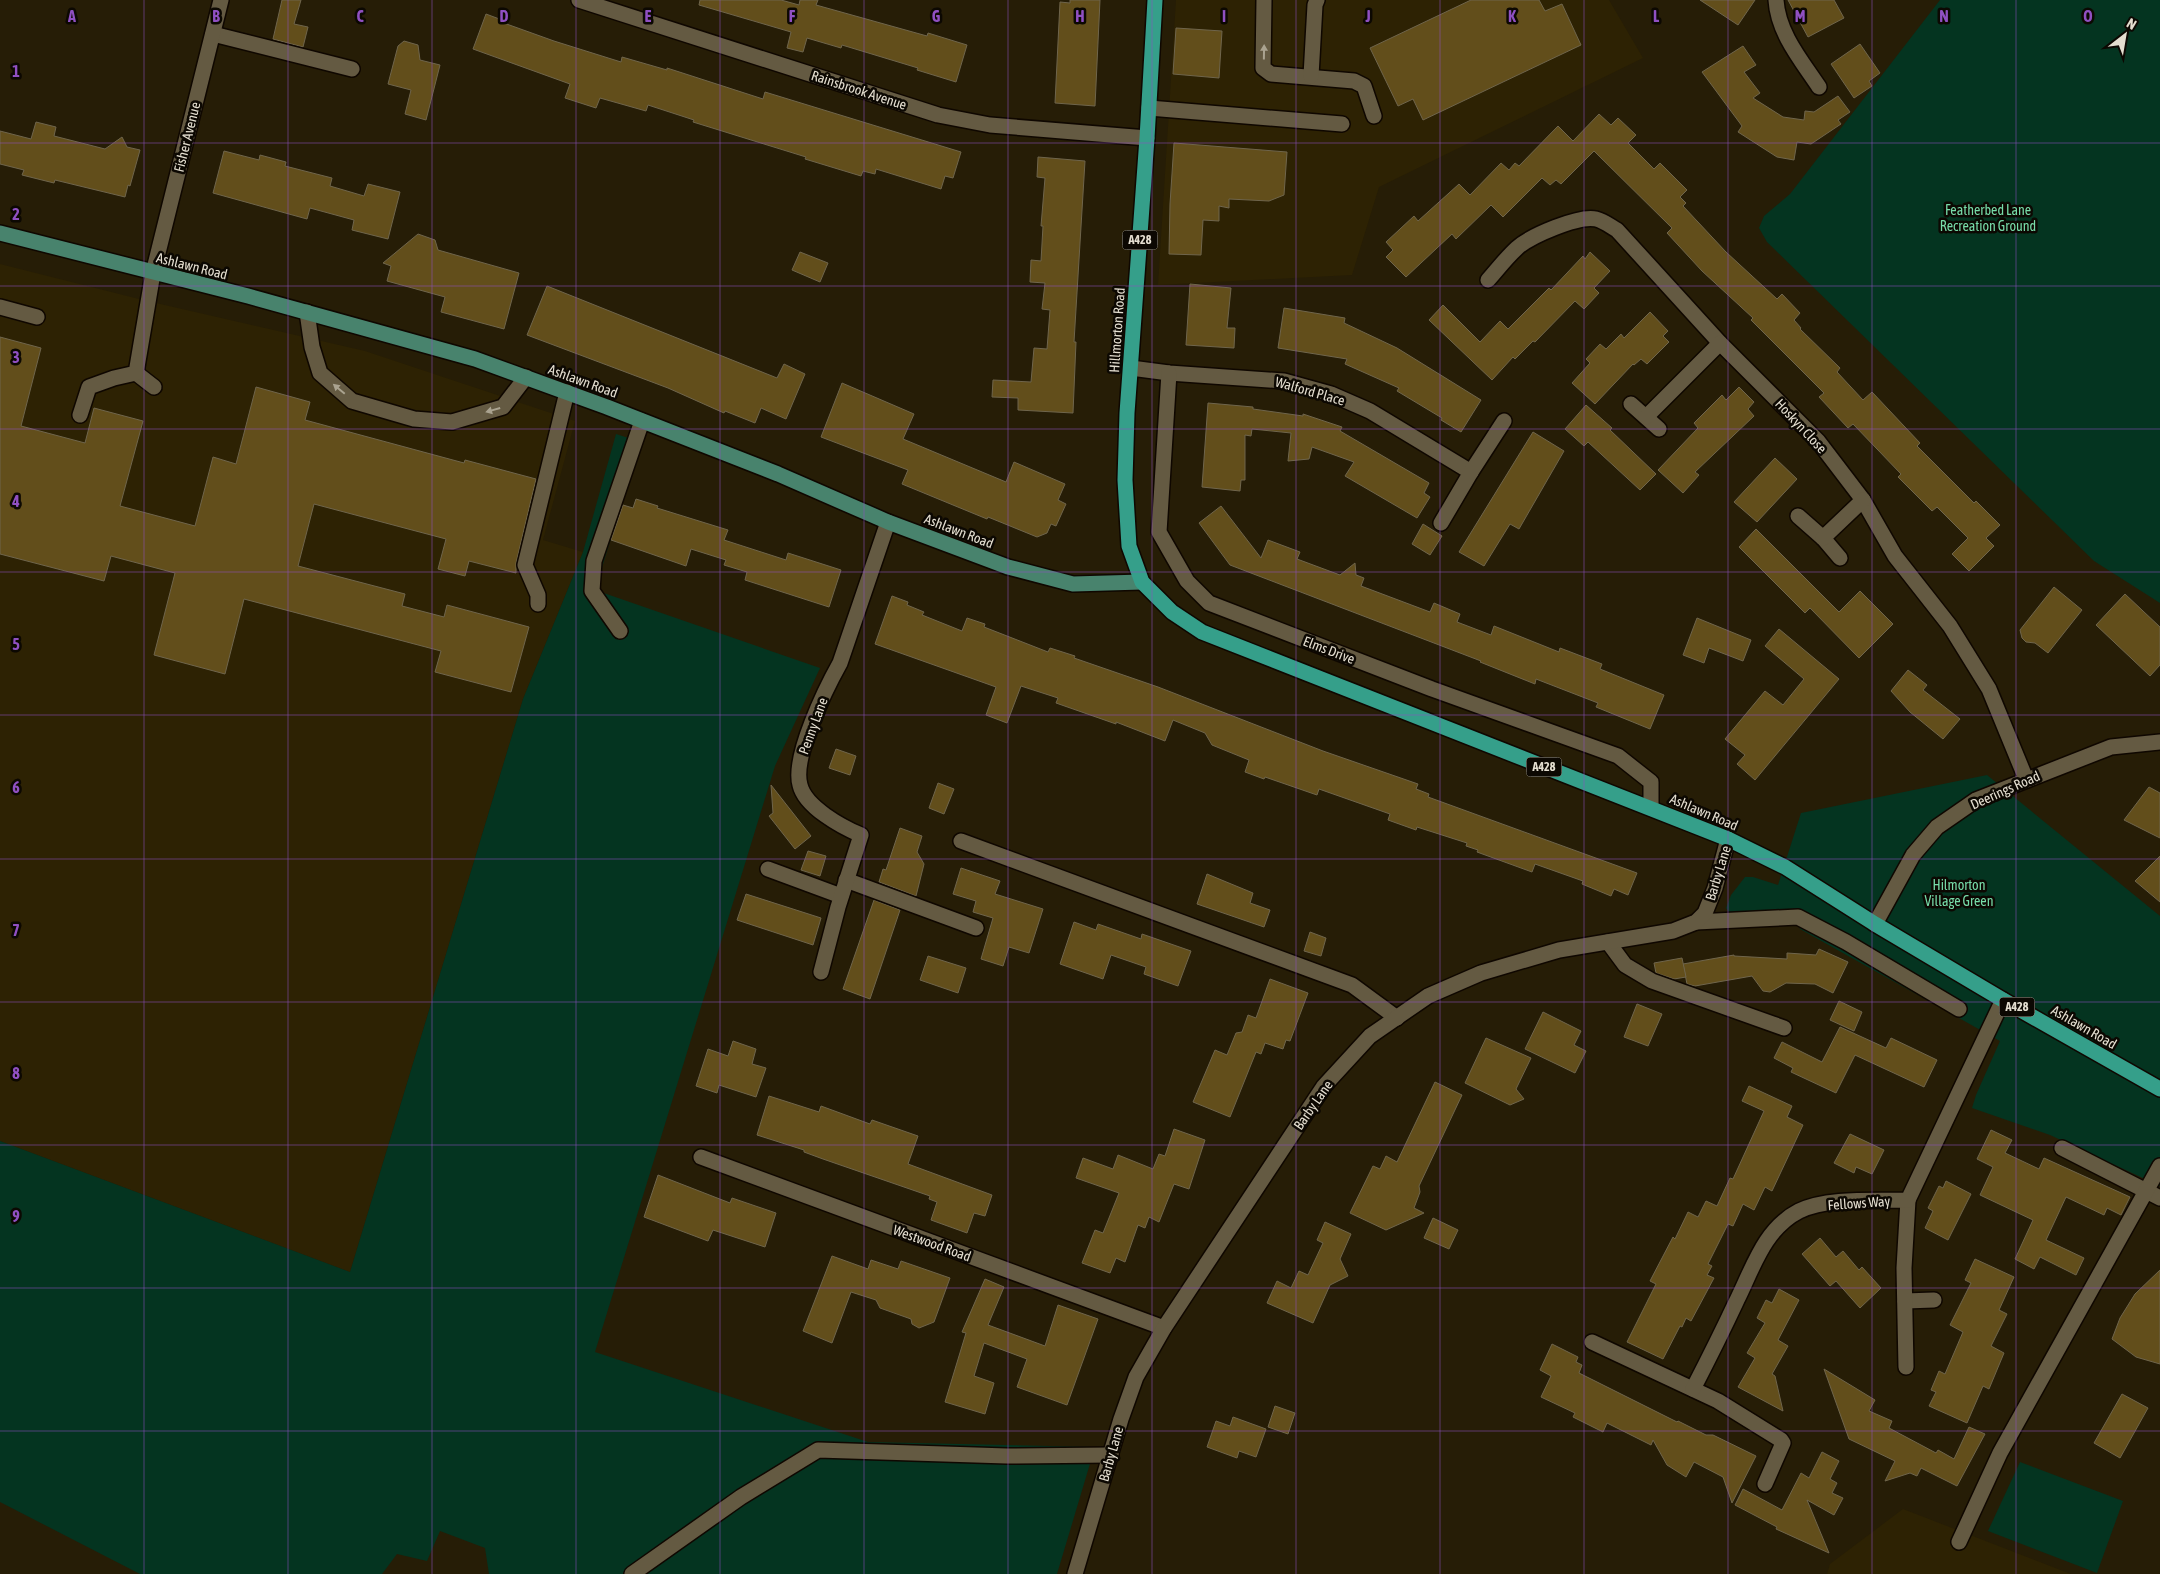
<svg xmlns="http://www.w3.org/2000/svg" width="2160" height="1574" font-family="'Asap Condensed',sans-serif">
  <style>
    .built { fill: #2d2203 }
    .green { fill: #043420 }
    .building { fill: #624e1b; stroke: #6f654c }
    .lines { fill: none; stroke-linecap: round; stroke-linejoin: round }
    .minor-casing { stroke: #0f0700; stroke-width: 18 }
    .major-casing { stroke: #0f0700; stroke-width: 18 }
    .highway-casing { stroke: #0f0700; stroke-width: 18 }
    .minor { stroke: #645a42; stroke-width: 15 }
    .major { stroke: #48836d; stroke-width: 15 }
    .highway { stroke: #359f8a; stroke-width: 15 }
    .oneway { fill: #aaa390 }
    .grid { fill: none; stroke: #9050c2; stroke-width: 1; stroke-opacity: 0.55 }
    .labels { text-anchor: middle; stroke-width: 5; stroke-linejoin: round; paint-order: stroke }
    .shield { fill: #0c0802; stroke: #a39e92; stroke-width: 1 }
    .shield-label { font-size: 12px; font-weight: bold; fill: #e4ded0 }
    .street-label { font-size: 14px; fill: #e4ded0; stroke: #0c0802 }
    .park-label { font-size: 14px; fill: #77dca9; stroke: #0c0802 }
    .grid-label { font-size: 16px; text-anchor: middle; font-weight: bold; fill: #9050c2; stroke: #0c0802; stroke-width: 5; stroke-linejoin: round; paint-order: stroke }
  </style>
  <rect width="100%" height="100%" fill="#261d06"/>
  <g class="built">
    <path d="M1176,0h433l34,58 -264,129 -27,88 -194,10z"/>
    <path d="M0,264l143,36 222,51 210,70 -32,119 40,12 -60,147 -173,573 -350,-131z"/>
    <path d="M1903,1509l168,65h-244l3,-10z"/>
  </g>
  <g class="green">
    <path d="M1940,0h220v603l-66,-42 -327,-319 -8,-14 5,-12 26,-22z"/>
    <path d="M616,434l25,8 -46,148 225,78 -45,98 -180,586 273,90 227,5 -38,127h-568l-4,-26 -45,-17 -13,30 -30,-7 -15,20h-242l-140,-72v-361l350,131 173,-573 60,-147z"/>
    <path d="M1987,775l173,141v270l-110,-51 -78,-27 4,-13 24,-54 -200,-112 -5,-17 -33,-1 -12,5 -18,1 -6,-9 5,-13 14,-18h8l25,8 23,-72z"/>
    <path d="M2020,1462l103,39 -26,72 -109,-42z"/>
  </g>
  <g class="building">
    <path d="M282,0h19l-7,24 14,3 -5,20 -30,-8z"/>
    <path d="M700,0h81l18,5 1,-5h18l-2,5 111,31 1,-3 39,12 -11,37 -39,-12 1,-2 -76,-23 -1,3 -34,-10 -4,14 -16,-4 4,-16 -92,-27z"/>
    <path d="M1070,0h30l-5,106 -40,-3 5,-101 10,1z"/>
    <path d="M1471,0h68l6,11 17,-7 19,41 -158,75 -10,-21 -15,7 -28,-58z"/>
    <path d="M1700,0h55l-17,25z"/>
    <path d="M1788,0h46l10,18 -36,19z"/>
    <path d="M486,14l16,6 -1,2 53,19 67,21 1,-5 45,13v-2l96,31 2,-7 196,60 -8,26 -8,-2 -4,13 -65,-20 -1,5 -12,-3 -2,5 -56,-17 1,-2 -113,-35 1,-2 -46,-15 -2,6 -46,-13 -4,10 -31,-10 5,-14 -97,-35z"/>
    <path d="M1176,28l46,3 -3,47 -46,-4z"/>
    <path d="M404,41l14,4 2,15 20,5 -14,55 -21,-6 6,-24 -23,-6 10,-38z"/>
    <path d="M1860,44l20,29 -11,8 3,5 -18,12 -23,-34z"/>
    <path d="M1743,46l13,19 -12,7 16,21 -7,5 30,19 21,3 1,-9 9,1 24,-16 12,16 -12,8 3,4 -30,20 -14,-2 -3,18 -17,-3 -39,-25 4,-6 -40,-54z"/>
    <path d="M1599,114l12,11 7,-7 18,17 -8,8 26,26 6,-6 27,27 -7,7 6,6 -3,3 43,46 51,47 5,-5 18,19 -6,7 7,8 -1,1 40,39 -3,4 26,28 9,-8 48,51 -3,3 57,57 2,-2 24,24 -14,13 8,8 -25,25 -17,-17 16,-16 -31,-31 -5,4 -34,-34 3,-3 -48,-50 -5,4 -29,-31 5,-4 -73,-73 2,-2 -51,-47 -35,-38 5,-5 -78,-77 -33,33 -5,-4 -6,5 -8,-7 -39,39 -12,-12 -35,34 -4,-5 -46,43 -20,-20 7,-7 -7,-8 28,-26 4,5 41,-37 11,11 31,-32 8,7 6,-7 4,3 39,-40 15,15z"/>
    <path d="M36,122l20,5 -2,9 51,13 17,-12 5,10 13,3 -10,36 -2,-1 -3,12 -70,-17 -1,3 -32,-8 2,-5 -24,-6v-33l31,8z"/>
    <path d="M1174,143l113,9 -3,43 -15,6 -40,-2v9l-10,-2v15l-16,-1 -2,35 -32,-1 1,-50z"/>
    <path d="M224,151l35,9 1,-5 26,7 -1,4 47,12 -2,8 34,10 4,-12 32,8 -12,47 -36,-9 2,-10 -44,-12 -3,11 -94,-26z"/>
    <path d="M1038,157l47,4 -11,181h2l-3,71 -55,-3v-12l-26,-1 1,-17 38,2 3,-34 13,1 3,-39 -8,-1 3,-26 -15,-1 1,-22 10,1 2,-35h-2l4,-48 -8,-1z"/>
    <path d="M418,234l17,6 3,10 81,23 -15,56 -63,-17 4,-15 -58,-16 4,-15 -8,-3z"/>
    <path d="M800,252l28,11 -8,19 -28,-12z"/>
    <path d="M1590,252l20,19 -16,17 5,5 -15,16 -9,-8 -40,41 -2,-1 -18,18 -2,-2 -21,23 -63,-60 14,-15 37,37 20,-21 8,8 41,-41 2,2 32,-34 2,3z"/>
    <path d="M1190,284l41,4 -4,40h8l-1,20 -48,-3z"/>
    <path d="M547,286l230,92 7,-14 21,10 -19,45 -25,-11 -6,15 -30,-12 -1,2 -56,-25 -141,-53z"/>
    <path d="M1284,308l61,10 -1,5 53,25 84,52 -20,32 -20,-12 1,-2 -45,-27 2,-3 -54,-24 2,-5 -69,-11z"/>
    <path d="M1650,312l18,19 -5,5 6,6 -22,22 -6,-5 -7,6 -1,-1 -38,40 -23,-21 18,-20 -4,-4 14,-15 6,5 15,-15 3,4z"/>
    <path d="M0,337l41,11 -20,78 64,17 9,-35 49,13 -23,85 75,20 18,-69 23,7 20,-77 54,15 -5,18 159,43 1,-3 71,19 -20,84v10l-47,-12 -4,15 -27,-7 8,-30 -132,-35 -16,62 107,28 -3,12 42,11 3,-12 82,22 -18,65 -76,-20 6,-21 -197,-52 -19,75 -71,-19 21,-82 -64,-17 -7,25 -104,-27z"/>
    <path d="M842,383l72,31 -11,25 103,43 8,-20 51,22 -7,16 8,4 -10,22 -5,-2 -4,9 -10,4 -49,-20 -1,2 -85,-35 6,-14 -87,-33z"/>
    <path d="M1739,387l15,15 -6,7 6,7 -59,56 4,3 -16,18 -25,-23 40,-42 -4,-5 28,-28 4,5z"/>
    <path d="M1208,403l45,4v2l50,7v-2l39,13 -2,4 89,52 -5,10 6,4 -13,21 -72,-42 9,-14 -42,-15 -3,12 -21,2 3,-28 -39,-4 -1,7 -6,-1v45h-4l-1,11 -38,-4z"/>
    <path d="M1586,405l26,23 -2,2 46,44 -16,16 -52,-48 -4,4 -19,-17z"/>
    <path d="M1533,432l31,19 -45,78 -9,-5 -26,42 -25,-14z"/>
    <path d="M1775,458l22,21 -40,43 -23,-20z"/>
    <path d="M636,499l22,7 -1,2 71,22 -4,10 62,20 2,-7 53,17 -12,37 -84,-27 2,-8 -23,-7 2,-5 -35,-11 -5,17 -75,-26 12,-35 10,3z"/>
    <path d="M1221,506l40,52 7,-18 32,12 -3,7 43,16 15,-12 1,12 8,3 -3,8 69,26 4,-9 26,11 -3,8 34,13 3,-9 65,26 1,-4 42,16 -2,5 64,26 -14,34 -54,-22 2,-4 -62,-24 -1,5 -55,-22 1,-1 -251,-96 -31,-42z"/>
    <path d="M1423,524l19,12 -12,19 -18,-11z"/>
    <path d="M1756,529l83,83 21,-21 33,33 -34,34 -49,-50 -5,5 -66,-66z"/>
    <path d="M2054,587l28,23 -34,43 -13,-10 -9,-1 -4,-4 -2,-8z"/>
    <path d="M2125,594l35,33v38l-10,11 -54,-51z"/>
    <path d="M892,596l16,6 -1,3 17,7 -2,3 40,16 5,-13 18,6 -1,3 64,25 2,-4 25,8 -1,2 84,29 165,64 95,33 -2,5 13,5 -1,3 209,76 -9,22 -14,-6 -3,7 -29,-12 1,-3 -48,-17 -3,8 -55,-20 1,-2 -12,-4 1,-3 -50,-16 -1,3 -28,-10 2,-6 -71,-25 -2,6 -52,-18 -1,2 -19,-7 4,-12 -37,-15 -7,-12 -32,-13 -8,21 -49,-19v2l-60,-21 2,-5 -37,-12 -14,37 -21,-8 10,-28 -121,-43z"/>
    <path d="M1697,618l54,22 -8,21 -34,-13 -5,15 -21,-8z"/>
    <path d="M1779,629l60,50 -84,101 -18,-16 8,-9 -20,-16 40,-48 18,14 21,-26 -39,-33z"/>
    <path d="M1908,670l19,15 -4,5 37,29 -17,20 -33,-27 -19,-21z"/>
    <path d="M836,749l20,7 -6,19 -21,-7z"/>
    <path d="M938,783l16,6 -10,25 -15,-6z"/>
    <path d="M771,785l40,51 -16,13 -26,-33 4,-3z"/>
    <path d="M2149,787l11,6v45l-36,-18z"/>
    <path d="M900,828l22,8 -5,16 7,12 -8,32 -37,-14 4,-13 3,1z"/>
    <path d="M808,851l18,5 -6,20 -19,-6z"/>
    <path d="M2160,856v46l-25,-21z"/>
    <path d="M961,868l39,13 -5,13 48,15 -14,44 -20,-6 -6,19 -22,-7 12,-41 -20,-6 3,-11 -23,-7z"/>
    <path d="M1207,874l46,19 -3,10 20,7 -6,17 -67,-23z"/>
    <path d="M746,894l75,24 -8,27 -76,-25z"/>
    <path d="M874,900l26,10 -30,89 -27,-10z"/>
    <path d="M1074,922l22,8 2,-6 43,15 1,-5 49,17 -13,35 -34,-12 2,-7 -35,-12 -8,24 -43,-15z"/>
    <path d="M1310,932l16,6 -5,18 -17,-5z"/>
    <path d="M1819,949l29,13 -15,31 -18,-9 -29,-1 -16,9 -7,-1 -11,-15 -57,10 -8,-2 -4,-20 51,-9v1l53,3v-6l29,2z"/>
    <path d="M928,956l38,12 -8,25 -38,-13z"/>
    <path d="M1682,958l4,19 -12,2 -18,-6 -2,-10z"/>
    <path d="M1270,979l38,14 -18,48 -4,-1 -3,9 -18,-6 -4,11 -5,-2 -26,65 -37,-15 22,-52 12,5 9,-22 6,-1 6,-17 8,3z"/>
    <path d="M1839,1001l23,11 -8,19 -24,-11z"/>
    <path d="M1637,1004l25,10 -14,32 -24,-9z"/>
    <path d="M1543,1012l38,19 -7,14 12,6 -11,22 -50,-24z"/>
    <path d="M1840,1027l46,21 5,-10 46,22 -13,27 -69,-32 -19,38 -45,-21 2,-4 -19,-10 8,-16 40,20z"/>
    <path d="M1486,1038l45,20 -15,31 8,10 -14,6 -45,-22z"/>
    <path d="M733,1041l23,8 -4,15 14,4 -10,29 -37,-12 -2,8 -21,-7 12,-37 20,7z"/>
    <path d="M1435,1082l27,13 -43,91 1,6 -6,16 10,5 -38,17 -36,-17 23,-47 7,3 6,-13 11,6z"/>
    <path d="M1749,1086l43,20 -5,11 16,8 -31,66 -7,-4 -11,23 -11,-6 -10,22 -5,-2 -20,40 4,2 -5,9 7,3 -23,43 -5,-3 -4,9 -2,-1 -17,33 -36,-17 29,-58 -6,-3 23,-44 2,2 13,-27 10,5 8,-16 11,5 13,-28 3,1 31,-68 -22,-10z"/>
    <path d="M769,1096l50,16 2,-6 49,18 2,-4 46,16 -10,28 84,31 -7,21 -11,-3 -7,20 -36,-13 6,-18 -8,-3 1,-3 -107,-37 -19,-7v-2l-47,-15z"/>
    <path d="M1174,1129l31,11 -16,49 -15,-5 -15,38 -10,-5 -4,11 -7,-3 -13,37 -9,-4 -6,15 -28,-10 13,-33 8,3 16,-40 -43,-15 7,-20 30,11 5,-14 35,14 6,-15 6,2z"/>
    <path d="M1991,1130l21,10 -7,13 34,16 5,-11 86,39 -9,18 -14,-7 -3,7 -38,-18 -20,43 38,18 -8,17 -36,-18 -6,12 -19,-10 18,-39 -53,-25 13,-28 -16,-8z"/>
    <path d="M1850,1134l34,16 -12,24 -16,-7 -2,6 -20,-10z"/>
    <path d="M658,1175l72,28 2,-5 44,15 -11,34 -52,-17 -5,11 -64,-24z"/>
    <path d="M1946,1181l25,13 -23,46 -23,-12 8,-17 -5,-3 11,-22 4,2z"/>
    <path d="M1433,1218l25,12 -9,19 -25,-11z"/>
    <path d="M1325,1222l26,12 -11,25 8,17 -18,9 -17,38 -46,-20 10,-22 14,7 8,-17 9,4 15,-32 -6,-3z"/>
    <path d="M1820,1238l16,19 7,-6 16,19 3,-3 19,21 -21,20 -24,-27 -6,5 -28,-32z"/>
    <path d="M832,1256l36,13 3,-9 27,9 3,-8 49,17 -16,44 -15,6 -7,-4 -1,-5 -31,-11 -4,-8 -25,-8 -19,51 -29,-12z"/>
    <path d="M1975,1259l39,18 -15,33 8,4 -16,32 13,7 -15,36 -6,-3 -16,37 -38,-17 7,-14 -5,-2 8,-19 6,3 18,-42 -13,-7 21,-42 -6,-3z"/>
    <path d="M2160,1270v94l-24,-7 -24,-18 8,-21 15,-24z"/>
    <path d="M985,1279l19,8 -16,38 57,21 13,-41 40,14 -31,86 -50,-18 10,-28 -43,-16 -10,33 20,7 -9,31 -40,-12 21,-69 -4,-1z"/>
    <path d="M1779,1289l20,11 -21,40 10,6 -16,28 3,2 8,35 -45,-24 17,-29 -8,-5 18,-30 -8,-5 9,-18 6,3z"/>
    <path d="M1552,1344l26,13 -2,5 6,3 -3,8 98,49 1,-1 28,14h7l43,21 -24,47 -9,-26 -29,-15 -8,15 -19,-12 -14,-25 -2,5 -44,-22 -4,9 -30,-15 2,-4 -34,-16 10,-21 -11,-6z"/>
    <path d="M1824,1369l51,31 -6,11 23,10 -3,7 47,25 2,-3 16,9 15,-32 16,7 -28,52 -36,-18 -4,8 -7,-3 -25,8 10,-20 -46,-22z"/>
    <path d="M2122,1394l26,14 -28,50 -26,-15z"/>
    <path d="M1275,1406l20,7 -7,21 -20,-7z"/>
    <path d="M1233,1417l33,12 -10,28 -17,-6 -2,7 -30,-11 9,-26 14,5z"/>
    <path d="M1822,1452l17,9 -9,18 7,4 -5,10 11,5 -9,17 -27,-15 22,53 -53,-24 1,-2 -42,-22 8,-16 39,21 19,-37 8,5z"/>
  </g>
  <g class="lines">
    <defs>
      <g id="minor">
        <path d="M579,0l359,115 52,10 157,13"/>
        <path d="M1264,0l-1,68 8,6 83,7 10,5 10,30"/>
        <path d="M1776,0c2,33 25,60 43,87"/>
        <path d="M213,34l139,35"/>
        <path d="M1311,76l4,-71 2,-5"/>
        <path d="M1149,108l193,16"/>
        <path d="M1488,280c9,-10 18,-22 29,-32 13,-12 62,-33 79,-29 8,2 14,7 21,11l103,113 98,98 45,59 32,56 55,70 39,63 37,90"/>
        <path d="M0,307l37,10"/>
        <path d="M307,312l5,35 8,26 32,28 62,18 38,3 51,-15 23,-30"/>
        <path d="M1131,368l38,5 115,8 47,13 39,17 101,61"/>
        <path d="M136,373l18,14"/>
        <path d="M1169,373l-10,159 28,49 22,22 223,86 186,67 33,26v26"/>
        <path d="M1631,404l28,25"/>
        <path d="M80,415l9,-28 25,-9 22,-5 17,-100 68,-273"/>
        <path d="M1646,417l74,-74"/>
        <path d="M1798,516l25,22 17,20"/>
        <path d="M1441,523l30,-51 33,-51"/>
        <path d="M1823,538l40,-38"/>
        <path d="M538,604v-9l-13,-30 42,-173"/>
        <path d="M620,631l-28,-40 2,-30 48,-140"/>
        <path d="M961,841l391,144 45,33"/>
        <path d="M768,869l73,27"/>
        <path d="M846,880l130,48"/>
        <path d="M1696,922l102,-5 48,25 113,67"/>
        <path d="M1875,924l38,-69 24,-28 39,-27 135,-53 49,-5"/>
        <path d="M1608,942l17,23 27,16 132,47"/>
        <path d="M821,972l17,-65 23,-72c-19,-8 -56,-28 -61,-50 -8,-28 26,-97 40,-122l48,-141"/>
        <path d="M2062,1148l98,50"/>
        <path d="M701,1157l463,171"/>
        <path d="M1905,1301l29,-1"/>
        <path d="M1592,1342l126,59 63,39 2,3 -18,41"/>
        <path d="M1906,1367l-2,-99 4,-68"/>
        <path d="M1693,1389c15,-29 30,-59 44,-89 16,-32 27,-71 62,-89 28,-14 77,-10 109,-11l95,-200"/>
        <path d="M1959,1542l41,-89 160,-287"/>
        <path d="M632,1574l109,-77 77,-47 189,6 104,-1"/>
        <path d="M1075,1574l46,-155 15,-42 28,-49 160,-242 46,-50 58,-40 53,-23 78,-23 114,-19 23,-9 9,-9 10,-25 13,-49"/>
      </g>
      <path id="major" d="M0,233l248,63 227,63 132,48 171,67 110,48 120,45 65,17 69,-2"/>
      <path id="highway" d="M1155,0l-8,138 -20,275 -2,67 4,66 13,36 30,30 30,20 526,207 57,28 90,57 128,76 157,89"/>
    </defs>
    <use href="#minor" class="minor-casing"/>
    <use href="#major" class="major-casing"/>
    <use href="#highway" class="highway-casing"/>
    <use href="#minor" class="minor"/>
    <use href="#major" class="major"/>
    <use href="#highway" class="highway"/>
  </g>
  <defs><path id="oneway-solid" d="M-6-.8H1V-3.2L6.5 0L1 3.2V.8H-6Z" transform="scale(1.25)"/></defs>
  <g class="oneway">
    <use href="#oneway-solid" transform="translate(1264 52) rotate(-89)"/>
    <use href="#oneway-solid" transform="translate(339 389) rotate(-140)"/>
    <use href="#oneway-solid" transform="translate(493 410) rotate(164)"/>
  </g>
  <path class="grid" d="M144,0v1574M288,0v1574M432,0v1574M576,0v1574M720,0v1574M864,0v1574M1008,0v1574M1152,0v1574M1296,0v1574M1440,0v1574M1584,0v1574M1728,0v1574M1872,0v1574M2016,0v1574M0,143h2160M0,286h2160M0,429h2160M0,572h2160M0,715h2160M0,859h2160M0,1002h2160M0,1145h2160M0,1288h2160M0,1431h2160"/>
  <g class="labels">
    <g class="shield">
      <rect x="1122.5" y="230.5" width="35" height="19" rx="4"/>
      <rect x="1526.5" y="757.5" width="35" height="19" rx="4"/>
      <rect x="1999.5" y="997.5" width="35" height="19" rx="4"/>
    </g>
    <g class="shield-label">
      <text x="1140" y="244">A428</text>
      <text x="1544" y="771">A428</text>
      <text x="2017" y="1011">A428</text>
    </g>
    <g class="street-label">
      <text transform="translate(859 90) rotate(18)" y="5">Rainsbrook Avenue</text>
      <text transform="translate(187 137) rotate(-76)" y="5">Fisher Avenue</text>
      <text transform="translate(192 266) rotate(14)" y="5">Ashlawn Road</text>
      <text transform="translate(1117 330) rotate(-86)" y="5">Hillmorton Road</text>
      <text transform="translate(583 381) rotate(20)" y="5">Ashlawn Road</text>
      <text transform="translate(1310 391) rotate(16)" y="5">Walford Place</text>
      <text transform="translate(1801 426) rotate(47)" y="5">Hoskyn Close</text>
      <text transform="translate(959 531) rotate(21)" y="5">Ashlawn Road</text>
      <text transform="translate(1329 650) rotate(21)" y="5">Elms Drive</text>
      <text transform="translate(813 726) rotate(-70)" y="5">Penny Lane</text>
      <text transform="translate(2005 790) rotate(-24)" y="5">Deerings Road</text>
      <text transform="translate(1704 812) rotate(23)" y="5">Ashlawn Road</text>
      <text transform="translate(1718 873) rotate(-73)" y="5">Barby Lane</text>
      <text transform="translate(2084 1027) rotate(30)" y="5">Ashlawn Road</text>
      <text transform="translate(1313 1105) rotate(-55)" y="5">Barby Lane</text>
      <text transform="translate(1859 1203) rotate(-4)" y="5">Fellows Way</text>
      <text transform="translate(932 1243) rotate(20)" y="5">Westwood Road</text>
      <text transform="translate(1111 1454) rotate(-74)" y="5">Barby Lane</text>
    </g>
    <g class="park-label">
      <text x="1988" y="215">Featherbed Lane<tspan x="1988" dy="16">Recreation Ground</tspan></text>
      <text x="1959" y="890">Hilmorton<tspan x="1959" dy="16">Village Green</tspan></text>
    </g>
  </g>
  <g class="grid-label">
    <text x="72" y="22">A</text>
    <text x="216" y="22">B</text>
    <text x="360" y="22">C</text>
    <text x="504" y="22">D</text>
    <text x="648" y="22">E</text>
    <text x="792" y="22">F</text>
    <text x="936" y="22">G</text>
    <text x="1080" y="22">H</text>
    <text x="1224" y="22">I</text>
    <text x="1368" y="22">J</text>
    <text x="1512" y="22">K</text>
    <text x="1656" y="22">L</text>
    <text x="1800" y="22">M</text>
    <text x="1944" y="22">N</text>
    <text x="2088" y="22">O</text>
    <text x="16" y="77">1</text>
    <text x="16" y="220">2</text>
    <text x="16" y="363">3</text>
    <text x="16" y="507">4</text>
    <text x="16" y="650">5</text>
    <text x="16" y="793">6</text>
    <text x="16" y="936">7</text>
    <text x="16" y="1079">8</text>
    <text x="16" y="1222">9</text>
  </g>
  <g transform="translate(2125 35) rotate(31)" stroke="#0c0802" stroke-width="4" paint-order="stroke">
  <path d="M0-4L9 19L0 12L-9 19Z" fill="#e4ded0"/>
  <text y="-8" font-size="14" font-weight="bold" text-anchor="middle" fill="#e4ded0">N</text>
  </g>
</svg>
